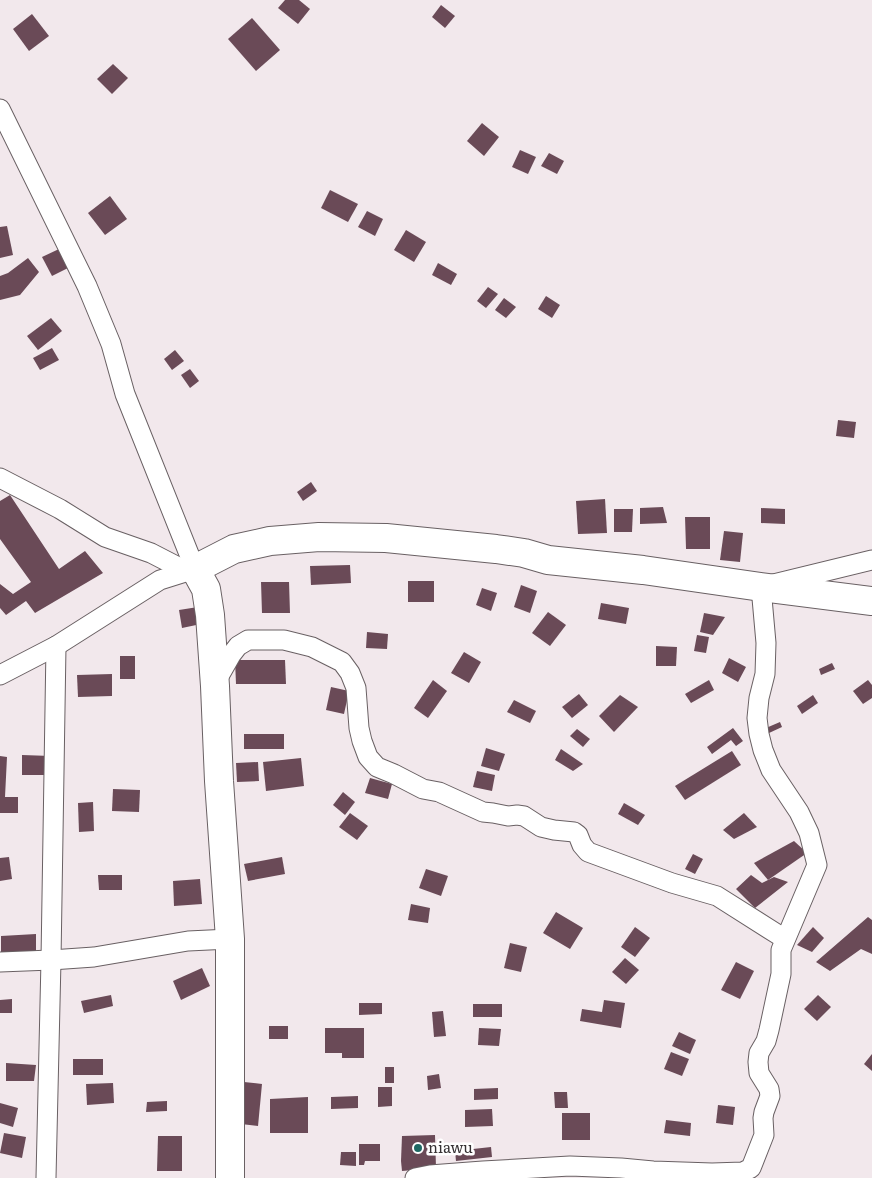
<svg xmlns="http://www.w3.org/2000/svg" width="872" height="1178" font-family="Literata,serif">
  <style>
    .building { fill: #6a4a57 }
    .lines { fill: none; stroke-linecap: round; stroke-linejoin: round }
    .street-casing { stroke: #696063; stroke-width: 21 }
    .secondary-casing { stroke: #696063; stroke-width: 30 }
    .street { stroke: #fff; stroke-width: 19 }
    .secondary { stroke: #fff; stroke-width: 28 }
    .poi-dot { fill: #1e6964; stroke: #fff; stroke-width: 2 }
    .labels { text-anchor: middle; stroke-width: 5; stroke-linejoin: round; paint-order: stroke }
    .poi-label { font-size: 15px; fill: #353133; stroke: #fff; text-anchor: start }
  </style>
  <rect width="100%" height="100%" fill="#f2e8ec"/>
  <g class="building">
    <path d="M285,0h14l11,9 -12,15 -20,-16z"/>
    <path d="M441,5l14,11 -10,12 -13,-11z"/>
    <path d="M32,14l17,22 -20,15 -16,-22z"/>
    <path d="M252,18l28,32 -24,21 -28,-32z"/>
    <path d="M113,64l15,14 -16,16 -15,-15z"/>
    <path d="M482,123l17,14 -15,19 -17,-15z"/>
    <path d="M520,150l16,7 -8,17 -16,-7z"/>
    <path d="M549,153l15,8 -7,13 -16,-8z"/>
    <path d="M330,190l28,14 -10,18 -27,-14z"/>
    <path d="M110,196l17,23 -22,16 -17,-22z"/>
    <path d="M367,211l16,8 -8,17 -17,-9z"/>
    <path d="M7,226l6,29 -13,3v-31z"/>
    <path d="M406,230l20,12 -12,20 -20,-12z"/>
    <path d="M59,249l9,19 -16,8 -10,-19z"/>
    <path d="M28,258l11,14 -19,23 -20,5v-24l8,-3z"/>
    <path d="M438,263l19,11 -6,11 -19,-10z"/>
    <path d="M488,287l10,7 -12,14 -9,-7z"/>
    <path d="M546,296l14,9 -8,13 -14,-9z"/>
    <path d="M504,298l12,9 -10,11 -11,-8z"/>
    <path d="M51,318l11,13 -24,19 -11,-14z"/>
    <path d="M52,348l7,12 -19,10 -7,-12z"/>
    <path d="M175,350l9,11 -12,9 -8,-11z"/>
    <path d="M190,369l9,12 -9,7 -9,-13z"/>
    <path d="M838,420l18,2 -2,16 -18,-2z"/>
    <path d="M311,482l6,9 -14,10 -6,-9z"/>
    <path d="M10,495l49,74 26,-18 18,22 -68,40 -9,-12 -20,14 -6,-7v-24l13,10 18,-12 -31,-43v-38z"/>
    <path d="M605,499l2,34 -29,1 -2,-33z"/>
    <path d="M663,507l4,16 -27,1v-16z"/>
    <path d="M761,508l24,1v15l-24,-1z"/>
    <path d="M614,509h19l-1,23h-18z"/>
    <path d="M685,517h25v32h-24z"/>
    <path d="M724,531l19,2 -3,29 -20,-2z"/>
    <path d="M350,565l1,18 -40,2 -1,-19z"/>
    <rect x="408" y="581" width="26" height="21"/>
    <path d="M261,582h28l1,31h-28z"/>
    <path d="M521,585l16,6 -7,22 -16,-6z"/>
    <path d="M482,588l15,5 -6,18 -15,-6z"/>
    <path d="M601,603l28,5 -3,16 -28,-5z"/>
    <path d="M198,607l3,17 -19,4 -3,-18z"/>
    <path d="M548,612l18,13 -16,21 -18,-13z"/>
    <path d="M704,613l21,4 -12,18 -13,-3z"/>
    <path d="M367,632l21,2 -1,15 -21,-1z"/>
    <path d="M697,635l12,2 -3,16 -12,-2z"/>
    <path d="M656,646l21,1 -1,19h-20z"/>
    <path d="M464,652l17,10 -12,21 -18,-10z"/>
    <rect x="120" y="656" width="15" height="23"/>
    <path d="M729,658l17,9 -8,15 -16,-9z"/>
    <path d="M235,660h50l1,24h-50z"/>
    <path d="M832,663l3,6 -14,6 -2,-6z"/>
    <path d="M112,674v22l-34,1 -1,-22z"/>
    <path d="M433,680l14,11 -19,27 -14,-10z"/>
    <path d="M709,680l5,10 -23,13 -6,-9z"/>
    <path d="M868,680l4,5v13l-9,6 -10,-13z"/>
    <path d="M331,687l18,4 -5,23 -18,-4z"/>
    <path d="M579,694l9,11 -16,13 -10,-11z"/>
    <path d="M620,695l18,12 -24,25 -15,-16z"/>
    <path d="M813,695l5,8 -16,11 -5,-8z"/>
    <path d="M514,700l22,11 -6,12 -23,-11z"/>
    <path d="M780,722l2,5 -13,6 -3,-5z"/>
    <path d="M733,728l10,13 -7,5 -5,-6 -19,14 -5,-7z"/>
    <path d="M577,729l13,10 -7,8 -13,-11z"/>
    <rect x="244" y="734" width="40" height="15"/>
    <path d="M486,748l19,6 -6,17 -18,-5z"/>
    <path d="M561,749l22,15 -10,7 -18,-11z"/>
    <path d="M732,751l9,14 -56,35 -10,-14z"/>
    <path d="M22,755l29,1v19h-29z"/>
    <path d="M0,756l7,1 -2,40h13v16h-18z"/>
    <path d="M301,758l3,28 -38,5 -3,-29z"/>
    <path d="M258,762l1,19 -22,1 -1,-19z"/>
    <path d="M477,771l18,4 -3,16 -19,-4z"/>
    <path d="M370,778l22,6 -4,15 -23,-6z"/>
    <path d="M113,789l27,1 -1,22 -27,-1z"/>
    <path d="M343,792l12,10 -10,13 -12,-10z"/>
    <path d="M93,802l1,29 -15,1 -1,-29z"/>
    <path d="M624,803l21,12 -7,10 -20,-11z"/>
    <path d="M350,813l18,13 -11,14 -18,-13z"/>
    <path d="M744,813l13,14 -23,12 -11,-9z"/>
    <path d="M794,841l13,12 -39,27 -14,-17z"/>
    <path d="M693,854l10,5 -8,15 -10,-5z"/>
    <path d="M9,857l3,22 -12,2v-23z"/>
    <path d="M282,857l3,17 -37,7 -4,-17z"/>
    <path d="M426,869l22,7 -7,20 -22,-8z"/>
    <path d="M98,875h24v15h-23z"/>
    <path d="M751,875l11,8 12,-6 14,5 -33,26 -19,-19z"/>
    <path d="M200,879l2,25 -28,2 -1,-25z"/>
    <path d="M411,904l19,4 -2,15 -20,-3z"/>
    <path d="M556,912l27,16 -13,21 -27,-16z"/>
    <path d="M868,917l4,3v34l-11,-5 -31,22 -14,-9z"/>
    <path d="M635,927l15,11 -15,19 -14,-10z"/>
    <path d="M813,927l11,11 -12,14 -15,-7z"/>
    <path d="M36,934v23l-35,1v-22z"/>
    <path d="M510,943l17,4 -6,25 -17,-4z"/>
    <path d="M625,958l14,12 -13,14 -14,-12z"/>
    <path d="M736,962l18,9 -14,28 -19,-9z"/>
    <path d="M202,968l8,18 -29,14 -8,-19z"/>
    <path d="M111,995l2,11 -29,7 -3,-12z"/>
    <path d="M818,995l13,12 -14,14 -13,-12z"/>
    <path d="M12,999v14h-12v-13z"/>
    <path d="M604,1000l21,3 -4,25 -41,-7 2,-12 20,3z"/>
    <path d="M359,1003h23v11l-23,1z"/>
    <rect x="473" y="1004" width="29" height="13"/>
    <path d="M443,1011l3,25 -12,1 -2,-25z"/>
    <rect x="269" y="1026" width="19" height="13"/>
    <path d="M325,1028h39v30h-22v-5h-17z"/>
    <path d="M479,1028l22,1 -2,17 -21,-1z"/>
    <path d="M679,1032l17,8 -6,14 -18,-8z"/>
    <path d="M671,1052l18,7 -7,17 -18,-7z"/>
    <path d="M872,1054v17l-8,-7z"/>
    <rect x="73" y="1059" width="30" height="16"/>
    <path d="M6,1063l30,2 -2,16h-28z"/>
    <rect x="385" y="1067" width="9" height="16"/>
    <path d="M439,1074l2,14 -13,2 -1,-14z"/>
    <path d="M244,1082l18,2 -4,42 -17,-2z"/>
    <path d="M113,1083l1,20 -27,2 -1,-21z"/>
    <path d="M378,1087h14v19l-14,1z"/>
    <path d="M498,1088v11l-24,1v-11z"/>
    <path d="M554,1092h13l1,16h-13z"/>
    <path d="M358,1096v12l-27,1v-12z"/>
    <path d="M308,1097v36h-38v-34z"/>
    <path d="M167,1101v10l-21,1 1,-10z"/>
    <path d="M0,1103l18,5 -5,19 -13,-4z"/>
    <path d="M718,1105l17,2 -2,18 -17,-2z"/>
    <path d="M492,1109l1,17 -28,1v-17z"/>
    <rect x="562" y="1113" width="28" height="27"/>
    <path d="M666,1120l25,3 -1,13 -26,-3z"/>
    <path d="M4,1133l22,4 -4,21 -22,-5z"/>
    <path d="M435,1135l1,33 -34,3 -1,-10 1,-25z"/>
    <path d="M158,1136h24v35h-25z"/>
    <path d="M359,1144h21v17h-15l-1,4h-5z"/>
    <path d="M491,1147l1,10 -36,4 -1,-10z"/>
    <path d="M341,1152h15v14l-16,-1z"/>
  </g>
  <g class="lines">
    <defs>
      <g id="street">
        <path d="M0,109l87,177 24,58 14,50 70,175 -35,11 -104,66 -56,29"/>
        <path d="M0,478l60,31 45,28 46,16 35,18"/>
        <path d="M216,685l3,-9 12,-21 7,-9 10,-6h36l28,7 30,15 8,11 6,15 3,40 3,13 6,16 9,10 17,7 29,15 16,3 44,20 10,1 15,3 9,-1 7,1 17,11 13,3 20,2 4,3 4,10 6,7 84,31 45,13 68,43"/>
        <path d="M0,962l51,-2 43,-3 94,-16 42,-2"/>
        <path d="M46,1178l5,-218 5,-314"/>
        <path d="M415,1178l15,-3 53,-4 87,-5 51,2 32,3 59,2 31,-1 8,-4 13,-33 -1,-17 1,-6 6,-16 -1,-7 -10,-16 -1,-11 1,-9 7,-12 3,-11 12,-56v-24l36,-85 -8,-32 -10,-21 -28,-42 -8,-20 -4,-16 -2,-16 2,-20 6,-24 1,-31 -5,-56 111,-27"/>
      </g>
      <path id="secondary" d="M230,1178v-239l-11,-158 -4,-95 -5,-71 -4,-26 -11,-20 39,-20 36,-8 49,-4 67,1 110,11 28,4 24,7 95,10 118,17 111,14"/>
    </defs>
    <use href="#street" class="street-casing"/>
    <use href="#secondary" class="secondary-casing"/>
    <use href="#street" class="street"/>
    <use href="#secondary" class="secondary"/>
  </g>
  <circle class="poi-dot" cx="418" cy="1148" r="5"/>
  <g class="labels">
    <g class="poi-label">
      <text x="428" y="1153">niawu</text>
    </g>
  </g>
</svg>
